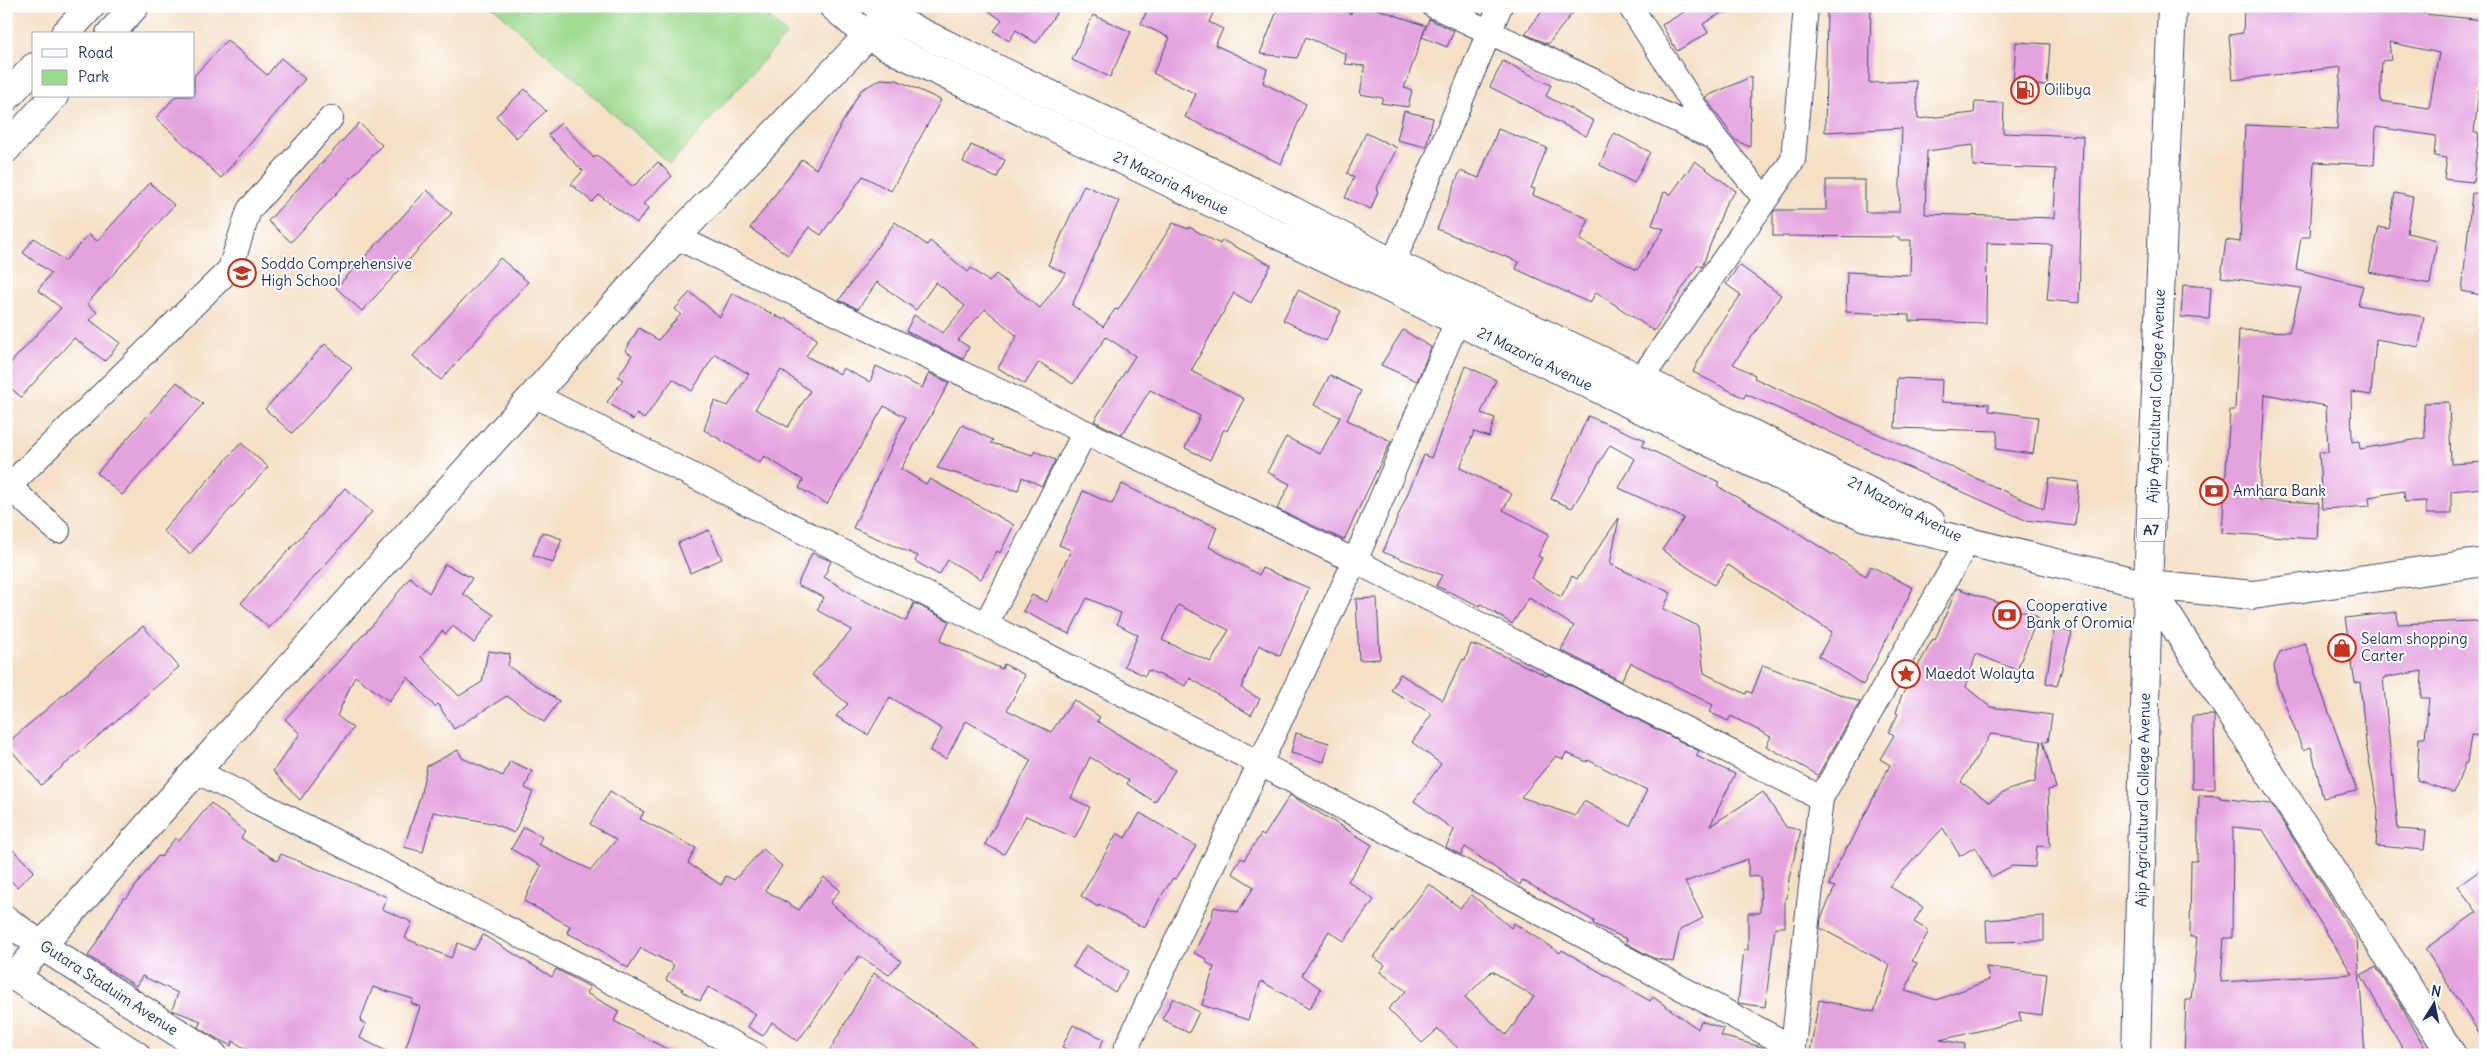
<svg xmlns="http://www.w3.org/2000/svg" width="2491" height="1061" font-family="Delius,sans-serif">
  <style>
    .green { fill: #9dda8e; stroke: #5c8476 }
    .building { fill: #e4a3df; fill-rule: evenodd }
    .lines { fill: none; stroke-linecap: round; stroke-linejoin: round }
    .minor-casing { stroke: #3c4a6e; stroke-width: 26 }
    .secondary-casing { stroke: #3c4a6e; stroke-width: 30 }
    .primary-casing { stroke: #3c4a6e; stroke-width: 30 }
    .trunk-casing { stroke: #3c4a6e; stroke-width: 30 }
    .minor { stroke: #fff; stroke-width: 24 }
    .secondary { stroke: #fff; stroke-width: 28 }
    .primary { stroke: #fff; stroke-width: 28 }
    .trunk { stroke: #fff; stroke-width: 28 }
    .labels { text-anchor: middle; stroke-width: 4; stroke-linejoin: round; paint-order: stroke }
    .shield { fill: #fff; stroke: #5f6d8e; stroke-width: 1 }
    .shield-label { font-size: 14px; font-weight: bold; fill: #1b2f5e }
    .poi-label { font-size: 15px; fill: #1b2f5e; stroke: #fff; text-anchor: start }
    .street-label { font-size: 15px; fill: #1b2f5e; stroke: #fff }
  </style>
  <rect width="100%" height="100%" fill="#fff"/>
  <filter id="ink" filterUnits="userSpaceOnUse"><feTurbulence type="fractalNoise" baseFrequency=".02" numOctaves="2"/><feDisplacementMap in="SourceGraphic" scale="10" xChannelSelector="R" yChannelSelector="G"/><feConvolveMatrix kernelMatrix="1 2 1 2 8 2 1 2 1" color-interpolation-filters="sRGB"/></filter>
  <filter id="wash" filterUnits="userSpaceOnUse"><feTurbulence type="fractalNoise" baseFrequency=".0096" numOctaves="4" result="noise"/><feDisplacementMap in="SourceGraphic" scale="20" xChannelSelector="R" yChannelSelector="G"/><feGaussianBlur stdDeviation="1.12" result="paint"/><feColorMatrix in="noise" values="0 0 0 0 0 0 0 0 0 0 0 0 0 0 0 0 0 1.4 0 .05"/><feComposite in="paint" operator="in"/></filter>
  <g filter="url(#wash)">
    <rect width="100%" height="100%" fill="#f5e0c6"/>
    <path class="green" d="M492,6h264l31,28 -117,130z"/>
    <g id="blocks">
      <g class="building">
        <path d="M981,6h80l-25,37 -20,-13 -7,11 -15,-10 8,-11z"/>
        <path d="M1149,6h67l-7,16 14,7 -8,16 52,24 -4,14 43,21 -25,60 -96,-47 11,-23 -43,-21 17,-35 -29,-14z"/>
        <path d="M1279,6h54l18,8 1,-8h17l57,20 -22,62 8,2 -4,17 -27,-4 2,-5 -23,-4 5,-28 -20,-2 1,-10 -40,-17 -9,21 -37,-4z"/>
        <path d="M1546,6h32l-30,38 -23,-10z"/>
        <path d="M1694,6h39l-30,18 5,9 -31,18 -15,-26z"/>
        <path d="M1827,6l44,1 -2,76 47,-2 2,38 56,-6 1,-11 29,1 -1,30 80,3 -4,167 -32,-3 5,-55 -65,-2 -1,80 -77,-2v-6l-63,-3 1,-40 63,3 1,-35h-12v-3l-126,-1v-23l2,-3h51v-30h39v32h34l3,-84 -77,4zM1973,145v21l83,3 -2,49 -129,-4 2,-63z"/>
        <path d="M2244,6h179l1,8 61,6v71l-6,-1 -5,43h5l-6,49 -29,-3 3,-21 -13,-2 2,-20 -60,-9 -2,38 -60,-3 -4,75h-9l-5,32 67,17 -5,19 66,12 -5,30 -43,-8 -5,56 -20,-3 1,50 7,-1 1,8 65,-11 -1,-35 25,-1 2,62 34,-2v26l-34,3v23h-25v-13l-21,1 -1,-11 -35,6 1,9 -48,3 -3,-57h9l-2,-46 -61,-12 -6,106 60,3 -2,36 -95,-6 8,-123h5l4,-80 50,2 12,-44 -80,-11 5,-37 14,2 5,-117 92,4 4,-62 -108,13 -4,-45 14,-2zM2389,42l50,11 -10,55 -49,-7 2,-40 9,-1z"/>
        <path d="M1093,15l38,17 -21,45 -38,-17z"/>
        <path d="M1429,19l25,12 -7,16 -25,-10z"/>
        <path d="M227,40l40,35 14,-17 24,21 -84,99 -65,-60 20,-22h18v-20z"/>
        <path d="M2016,42l34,2 -3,42 -34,-3z"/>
        <path d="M1503,61l48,24 -5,11 48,25 -8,15 -96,-49z"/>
        <path d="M1751,77l-1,70 -15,-7 -30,-43z"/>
        <path d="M881,79l16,1 44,20 -50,91 -28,-15 -42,59 -12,-8 -21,28 -38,-27 52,-69 14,10 45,-79z"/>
        <path d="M525,89l21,22 -30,27 -20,-22z"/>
        <path d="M1404,111l29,7 -7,29 -29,-7z"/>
        <path d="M359,123l23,22 -91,97 -23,-21z"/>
        <path d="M561,123l33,35 3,-3 36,32 25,-25 14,14 -29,28 6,4 -12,15 -38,-28 -7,7 -21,-18 12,-13 -35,-36z"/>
        <path d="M1498,129l49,19 -16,40 4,1 -2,6 56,24 -9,21 57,30 27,-41 -12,-4 12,-33 7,2 24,-33 41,30 -10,12 -24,64 -4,-2 -44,66 -58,-39 -6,11 -74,-34 3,-7 -82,-33 23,-58 19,7z"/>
        <path d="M1366,133l31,15 -21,42 2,1 -7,18 -26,-11 9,-21 -7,-4z"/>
        <path d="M1614,133l36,19 -16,31 -34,-18z"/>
        <path d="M971,145l34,15 -8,18 -34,-16z"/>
        <path d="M150,183l24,22 -87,99 10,8 -7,8 30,23 -15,18 -31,-23 -53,59 -15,-13v-16l55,-60 -23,-18 13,-17 -28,-20 11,-15 31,23 24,-27 8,7z"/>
        <path d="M1084,185l35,16 -47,104 31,22 12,-18 3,1 55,-87 15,6 1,-2 31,17 2,-4 49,25 -20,38 -17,-10 -43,78 53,28 -17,32 -3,-2 -14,31 -25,-12 15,-32 -50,-26 -28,45 -28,-14 41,-65 -29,-19 -33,47 -34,-22 -14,22 -27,-16 19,-32 -32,-27 -27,31 11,7 -6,12 -57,-28 8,-16 29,18 22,-27 -29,-24 -20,28 -39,-28 -19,27 -19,-9 56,-78 32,23 3,-4 38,31 3,-4 18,14 7,-8 44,34 26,-35 -18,-8z"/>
        <path d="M427,190l25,23 -90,98 -26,-23z"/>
        <path d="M2395,193l18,4 -6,36 30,7 -7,44 -61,-12 10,-45 10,2z"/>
        <path d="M2472,193l13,1v102l-23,-5z"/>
        <path d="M500,258l28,24 -87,98 -28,-24z"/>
        <path d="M1739,265l42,30 -48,69 22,11 -1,3 290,131 5,-31 30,4 -4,44 -50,-6 -279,-126 -2,4 -51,-26 18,-36 30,-41 -15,-11z"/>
        <path d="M2183,285l28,2 -2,32 -28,-2z"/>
        <path d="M1298,290l43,21 -15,30 -43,-21z"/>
        <path d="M690,292l30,25 12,-24 52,27 1,-2 32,21 -11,17 34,18 3,-6 27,14 6,-16 46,22 7,-15 20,10 -48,86 25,15 4,-5 84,46 -14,28 -3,-2 -16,28 -33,-19 -9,15 -24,-14 3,-5 -65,-28 53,-111 -22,-11 -57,98 -28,-16 4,-8 -39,-24 -4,7 -56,-33 10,-29 14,5 21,-32 -34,-20 -23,37 -19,-12 -29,40 -7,-5 -4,6 -26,-18 16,-22 -5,-3 14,-22 -7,-4 14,-23 19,12 23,-26 -6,-5zM781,370l29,21 -22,36 -33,-18z"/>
        <path d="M1403,330l28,17 -14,34 -36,-16z"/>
        <path d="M325,344l27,24 -60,65 -27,-24z"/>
        <path d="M1466,366l30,14 -15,33 14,5 -6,19 -15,-5 -14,36 52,26 -9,16 46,24 -11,22 4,2 -11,20 30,19 11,-21 5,3 42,-61 -9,46 61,29 -8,16 35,17 6,47 42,21 1,-3 5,2 11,-28 97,37 -42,73 -52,-29 5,-9 -40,-21 -3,5 -19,-9 4,-7 -82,-42 -10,18 -60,-31 13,-24 -45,-28 -17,26 -31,-20 -1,2 -44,-20 6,-11 -59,-23 41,-97 7,3z"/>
        <path d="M1330,375l31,16 -14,29 44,21 -47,99 -67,-31 13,-25 -23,-12 19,-35 34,17 20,-37 -26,-12z"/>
        <path d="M1897,378l45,2 -1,22 48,2v7l49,6 -5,37 -37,-5 2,-18 -103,-3z"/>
        <path d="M177,382l26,22 -81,91 -25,-22z"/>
        <path d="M1588,416l57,24 -3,6 77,36 -2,4 64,36 85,54 5,-10 42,22 -50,97 -44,-29 13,-24 -104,-67 -14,20 -52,-35 22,-32 -65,-30 16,-29 -25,-14 -38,63 -21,-9z"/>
        <path d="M962,425l29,14 2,1 -2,3 42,12 2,-4 20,9 -13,26 -20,-9 -4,14 -81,-23z"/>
        <path d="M241,443l27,24 -78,87 -27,-23z"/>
        <path d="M1122,484l73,36v-2l22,9 -8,20 50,28 3,-7 47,20 -29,68 -21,-11 -18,43 19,11 -9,16 -61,-37 -4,8 -38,-16 -3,6 -21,-10 14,-31 -21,-11 4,-11 -34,-15 -18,36 -46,-23 9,-16 15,7 24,-52 -12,-5 24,-54 29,13zM1178,605l51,25 -18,32 -49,-22z"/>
        <path d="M345,488l27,24 -103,116 -28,-25z"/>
        <path d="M709,530l13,29 -32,14 -12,-30z"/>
        <path d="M542,532l20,7 -9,24 -20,-8z"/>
        <path d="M812,553l19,8 -7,16 37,22 45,22 8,-18 35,18 -9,20 62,28 2,-5 21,11 -18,35 44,22 23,-32 26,17 -3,4 78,49 -20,32 -28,-18 2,-4 -39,-23 -19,41 19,9 -15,31 -49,-22 -22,38 -19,-10 46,-84 -34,-19 1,-2 -32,-18 -20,38 -16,-8 12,-22 -52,-32 -22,38 -32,-19 12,-12 -36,-29 40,-45 -35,-20 7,-13 -27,-12z"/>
        <path d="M445,564l27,14 -9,16 31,21 -20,28 -21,-17 -7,8 -4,-3 -21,26 38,39 23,-14 6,-31 22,3 -2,12 51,35 -15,21 -37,-26 -53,33 -16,-25 -3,3 -27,-30 -19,24 -34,-25 -18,40 16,12 -53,72 -27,-29 27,-37 -15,-15 91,-98 34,-44 19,16z"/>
        <path d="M1957,588l81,29 -21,53 -41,-16 -10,33 24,20 62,8 -4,27 -5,-1 13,47 -8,2 2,57 -13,-1 -2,21 -23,-1 -21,11 -16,-30 -15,9 -17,-28 -54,58 34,21 -9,15 15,9 -17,30 5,2 -12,28 32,9 52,-20 -3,-13 61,7 -5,41 -23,-3 2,9 -81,19 25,4 -1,11h-141l-13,-2 9,-53 55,12 16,-47 -70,-37 1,-10 14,-31 -6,-2 9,-22 10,-17h1l41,-81 -10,-6 14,-24 -5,-3 9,-18 -2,-1 5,-16 32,-58 2,1zM1991,734l50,7 -6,41 -27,8 -19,12 -28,-20z"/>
        <path d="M1377,598l3,61 -21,1 -3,-61z"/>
        <path d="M2397,612l1,12 76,-3 11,2 -4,113 -10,-1 -4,28h-2l-11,30 -37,-13 2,-42h6l4,-40h-8l1,-27 -39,7 15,151 28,2 -2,19 -48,-4 2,-37 -12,-66 -6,-61 -5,1 -10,-65z"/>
        <path d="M143,626l36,41 -138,118 -35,-41z"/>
        <path d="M2054,628l18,5 -15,53 -11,-3z"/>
        <path d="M2305,643l10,27 -1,1 43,120 -34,7 -12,-51 -8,3 -26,-66 -3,-18 6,-14z"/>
        <path d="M1471,644l29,10 47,22 1,-2 151,77 -3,5 39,18 -25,52 53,-34 23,35 15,3 -12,48 -2,20h-2v29h-10l-10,80 -27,-4 6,-53h4v-37h12l1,-36 -13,-1v-17l-63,23 18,36 -23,12 -7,32 -20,-4 -27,-15 1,-4 -34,-15 1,-3 -72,-41 -2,5 -55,-38 -4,8 -15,-8 8,-17 -40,-29 27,-37 -29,-22 20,-28 -41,-24 9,-16 43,26 20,-41 2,1zM1566,753l21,9 1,-2 59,30 -17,36 -46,-25 -9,15 -54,-19 35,-41 7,3z"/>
        <path d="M2214,715l1,74h-23v-73z"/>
        <path d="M1296,733l33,10 -5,19 -33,-9z"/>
        <path d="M458,750l4,8 41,18 7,-15 22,10 -7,17 8,4 -19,41 -22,-10 -59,-11 -10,40 -19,-5 16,-50 7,-31z"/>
        <path d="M610,791l34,21 -4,7 56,29 -8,15 33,22 5,-9 8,4 29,-31 19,17 -17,24 34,20 25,-33 16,13 -10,13 71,58 -12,14 -30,-19 -61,85 -26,-19 -9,14 -15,-9 8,-13 -48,-27 -8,14 -18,-10 1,-2 -17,-9 8,-15 -33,-17 -13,20 -34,-22 -27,-13 3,-7 -46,-25 17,-35 -30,-17 13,-22 18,10 -4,7 53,26 25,-30 -26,-16z"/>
        <path d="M1290,795l82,50 -24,36 26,19 -30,41 -15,-10 -27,44 19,14 -12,20 -48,-28 -13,39 -46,-15 12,-38 -8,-5 1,-3 -13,-6 18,-36 2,-10 24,5 16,-25 -22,-14 9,-15 3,2 17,-26 3,2z"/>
        <path d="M2199,795l21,1v2l51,6 34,53 52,83 8,115h-181l2,-55h5l6,-63h-7l1,-76h6zM2233,827l30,3 89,144 -131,8 3,-44h8z"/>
        <path d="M211,803l34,29 -4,6 36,23 4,-7 106,43 -5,12 30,13 -7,16 46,20 7,-15 16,7 9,-15 69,42 4,-8 34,18 -4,6 33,18 -5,10 64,34h-275l17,-48 -9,-4 2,-4 -40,-12 -13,34 6,3 -6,14 34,17h-138l-23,-14 -2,5 -15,-8 -18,-11 3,-6 -29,-11 6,-17 -36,-17 -6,10 -48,-30 36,-59 2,2 23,-31 9,-12 3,1 14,-19 4,3z"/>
        <path d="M1140,813l56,33 -20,33 -3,-1 -12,18 -17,32 -45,-24 -1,3 -17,-11 36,-63 8,5z"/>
        <path d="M6,843l28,28 -17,16 -11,-11z"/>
        <path d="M2485,867v175l-60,-93 52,-37 -19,-26z"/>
        <path d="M1429,884l31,24 12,-13 39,33 3,-5 46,30 2,-3 88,51 3,-4 45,32 3,-8 23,8 -3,7 44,12 2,1v6h-302l-27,-26 -16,14 -34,-34 18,-18 -26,-19 5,-7 -12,-8zM1492,971l42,26 -28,38 -41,-38z"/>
        <path d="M2044,916v25l-57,1 -1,-22z"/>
        <path d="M1086,945l42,26 -13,21 -42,-25z"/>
        <path d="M2376,967l26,40 27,48h-23l-45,-80z"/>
        <path d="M874,973l84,59 28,23h-159z"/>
        <path d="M1173,998l26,14 -10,21 -27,-14z"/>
        <path d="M1073,1025l31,14 -8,16h-17l-17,-8z"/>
      </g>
    </g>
  </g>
  <g filter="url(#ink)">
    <use href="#blocks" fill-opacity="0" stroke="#3c4a6e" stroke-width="1"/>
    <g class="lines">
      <defs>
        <g id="minor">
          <path d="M1434,6l281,132"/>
          <path d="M1630,6l85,132 50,61"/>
          <path d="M676,237l679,324 466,237"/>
          <path d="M1393,263l107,-257"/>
          <path d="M1641,379l152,-219 13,-154"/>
          <path d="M536,396l723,367 533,284"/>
          <path d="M6,484l52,47"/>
          <path d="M9,486l221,-217 19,-59 82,-92"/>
          <path d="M986,624l99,-192"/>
          <path d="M196,771l560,284"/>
          <path d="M1123,1055l232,-494 109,-256"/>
          <path d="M1792,1055l29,-257 147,-257"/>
        </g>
        <g id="secondary">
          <path d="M833,6l35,30 30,16 967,465 283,68 105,10 232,-33"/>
          <path d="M877,6l10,10 404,194 102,53 248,116 290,143"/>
          <path d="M2148,585l304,470"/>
          <path d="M6,920l36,26 171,109"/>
          <path d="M6,971l130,84"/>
          <path d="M14,977l182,-206 480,-534 220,-231"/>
        </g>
        <path id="primary" d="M2136,1055l12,-470 24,-579"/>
        <g id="trunk">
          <path d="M65,34l26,-28"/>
          <path d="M110,34l25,-28"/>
          <path d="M6,98l28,-31"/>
          <path d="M6,149l48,-53"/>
        </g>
      </defs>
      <use href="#minor" class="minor-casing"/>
      <use href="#secondary" class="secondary-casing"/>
      <use href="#primary" class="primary-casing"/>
      <use href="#trunk" class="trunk-casing"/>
      <use href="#minor" class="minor"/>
      <use href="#secondary" class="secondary"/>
      <use href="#primary" class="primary"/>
      <use href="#trunk" class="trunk"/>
    </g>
  </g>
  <defs>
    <symbol id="fuel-ring" viewBox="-11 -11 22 22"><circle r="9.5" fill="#fff" stroke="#c8321e" stroke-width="1.5"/><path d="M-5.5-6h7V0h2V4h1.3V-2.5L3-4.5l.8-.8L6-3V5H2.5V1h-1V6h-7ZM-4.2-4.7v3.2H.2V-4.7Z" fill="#c8321e"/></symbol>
    <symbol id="school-ring" viewBox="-11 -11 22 22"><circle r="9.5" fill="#fff" stroke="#c8321e" stroke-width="1.5"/><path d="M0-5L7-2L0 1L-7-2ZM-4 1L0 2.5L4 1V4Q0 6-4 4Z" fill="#c8321e"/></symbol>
    <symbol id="bank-ring" viewBox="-11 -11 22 22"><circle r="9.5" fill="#fff" stroke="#c8321e" stroke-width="1.5"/><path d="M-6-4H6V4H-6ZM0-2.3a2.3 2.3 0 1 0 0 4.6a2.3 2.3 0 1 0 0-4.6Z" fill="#c8321e"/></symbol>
    <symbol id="shop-ring" viewBox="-11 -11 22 22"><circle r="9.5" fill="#fff" stroke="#c8321e" stroke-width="1.5"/><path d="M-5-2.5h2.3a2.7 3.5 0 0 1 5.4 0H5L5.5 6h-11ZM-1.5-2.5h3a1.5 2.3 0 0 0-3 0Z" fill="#c8321e"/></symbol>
    <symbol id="sight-ring" viewBox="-11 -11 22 22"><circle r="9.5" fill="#fff" stroke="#c8321e" stroke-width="1.5"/><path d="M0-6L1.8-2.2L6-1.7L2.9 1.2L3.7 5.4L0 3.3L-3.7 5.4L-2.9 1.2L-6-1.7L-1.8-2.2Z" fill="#c8321e"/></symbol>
  </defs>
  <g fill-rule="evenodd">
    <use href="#fuel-ring" x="2009" y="74" width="32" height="32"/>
    <use href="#school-ring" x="226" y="257" width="32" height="32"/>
    <use href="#bank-ring" x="2198" y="475" width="32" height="32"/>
    <use href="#bank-ring" x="1991" y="599" width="32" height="32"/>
    <use href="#shop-ring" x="2326" y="632" width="32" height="32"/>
    <use href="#sight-ring" x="1890" y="658" width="32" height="32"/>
  </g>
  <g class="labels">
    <rect class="shield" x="2137" y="518.5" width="28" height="23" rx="4"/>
    <g class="shield-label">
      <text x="2151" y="535">A7</text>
    </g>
    <g class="poi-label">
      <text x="2044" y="95">Oilibya</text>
      <text x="261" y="269">Soddo Comprehensive<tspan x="261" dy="17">High School</tspan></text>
      <text x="2233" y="496">Amhara Bank</text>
      <text x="2026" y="611">Cooperative<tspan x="2026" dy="17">Bank of Oromia</tspan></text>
      <text x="2361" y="644">Selam shopping<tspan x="2361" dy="17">Carter</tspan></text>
      <text x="1925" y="679">Maedot Wolayta</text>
    </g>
    <g class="street-label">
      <text transform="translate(1171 183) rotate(26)" y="5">21 Mazoria Avenue</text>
      <text transform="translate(1535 359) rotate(26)" y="5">21 Mazoria Avenue</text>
      <text transform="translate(2156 396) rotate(-88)" y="5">Ajip Agricultural College Avenue</text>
      <text transform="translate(1905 509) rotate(27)" y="5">21 Mazoria Avenue</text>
      <text transform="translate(2143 800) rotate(-89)" y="5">Ajip Agricultural College Avenue</text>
      <text transform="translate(109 988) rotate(33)" y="5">Gutara Staduim Avenue</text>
    </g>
  </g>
  <rect width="2491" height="1061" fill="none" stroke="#fff" stroke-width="25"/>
  <rect x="32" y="32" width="162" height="65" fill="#ffffff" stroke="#a4acbf"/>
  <rect x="42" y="49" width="25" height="8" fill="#ffffff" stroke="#a4acbf"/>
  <text x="78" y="58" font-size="15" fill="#1b2f5e">Road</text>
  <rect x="42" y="70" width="25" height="15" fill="#9dda8e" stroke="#a4acbf"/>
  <text x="78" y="82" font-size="15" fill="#1b2f5e">Park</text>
  <g transform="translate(2434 1004) rotate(10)" stroke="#ffffff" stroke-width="4" paint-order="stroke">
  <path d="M0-4L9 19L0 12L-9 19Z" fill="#1b2f5e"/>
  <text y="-8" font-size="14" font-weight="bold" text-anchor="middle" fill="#1b2f5e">N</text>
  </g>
</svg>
